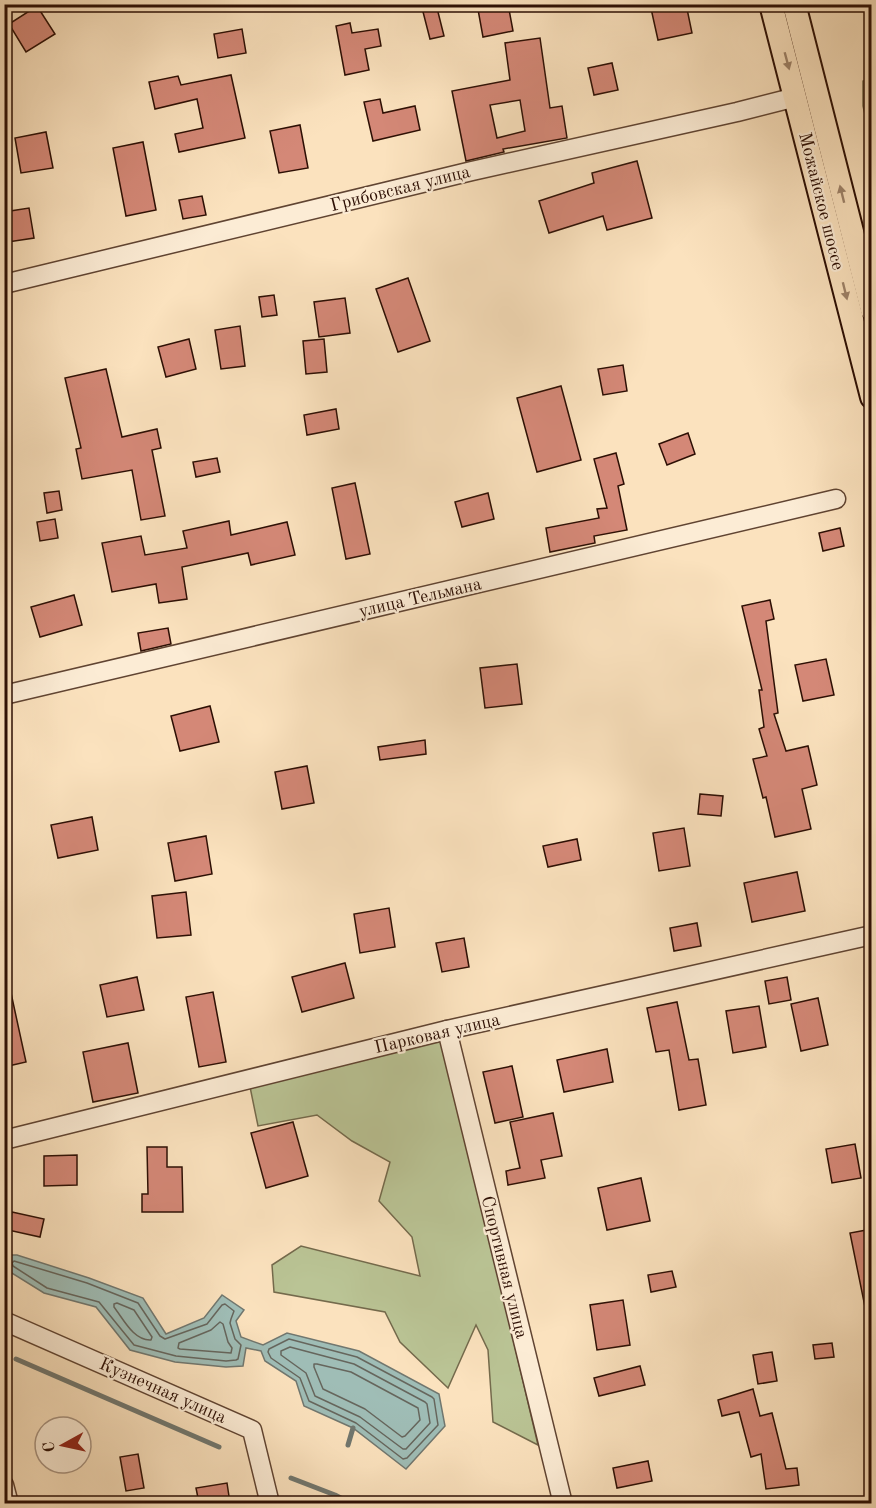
<svg xmlns="http://www.w3.org/2000/svg" width="876" height="1508" font-family="'Old Standard TT',serif">
  <style>
    .green { fill: #bac495; stroke: #746a4c; stroke-width: 1.5 }
    .water { fill: #9fbdb6; stroke: #71776f; stroke-width: 1.5 }
    .lines { fill: none; stroke-linecap: round; stroke-linejoin: round }
    .shore { stroke: #66665d; stroke-width: 1.5 }
    .stream { stroke: #71776f; stroke-width: 5 }
    .building { fill: #d48877; stroke: #2d0f04; stroke-width: 1.5; fill-rule: evenodd }
    .minor-casing { stroke: #604432; stroke-width: 21 }
    .major-casing { stroke: #2d0f04; stroke-width: 26 }
    .minor { stroke: #fcecd5; stroke-width: 18 }
    .major { stroke: #fbe2be; stroke-width: 22 }
    .oneway { fill: #9e836a }
    .labels { text-anchor: middle; stroke-width: 4.5; stroke-linejoin: round; paint-order: stroke }
    .street-label { font-size: 18px; fill: #2d0f04; stroke: #fcecd5 }
  </style>
  <rect width="100%" height="100%" fill="#fbe2be"/>
  <filter id="stains"><feTurbulence type="fractalNoise" baseFrequency=".00333" numOctaves="4"/><feColorMatrix values="0 0 0 0 .2 0 0 0 0 .09 0 0 0 0 .02 0 0 0 .5 -.17"/></filter>
  <radialGradient id="worn" r=".72"><stop offset=".6" stop-color="#630" stop-opacity="0"/><stop offset="1" stop-color="#630" stop-opacity=".3"/></radialGradient>
  <g class="green">
    <path d="M871,79h1l-1,61 -8,-34v-25z"/>
    <path d="M441,1033l97,412 -45,-23 -5,-72 -12,-25 -28,63 -48,-46 -15,-30 -111,-20 -2,-27 29,-19 119,30 -8,-39 -33,-36 11,-39 -38,-21 -35,-26 -59,11 -9,-44z"/>
  </g>
  <path class="water" d="M4,1255h13l72,23 54,20 23,36 38,-16 18,-23 22,15 -8,11 5,16 22,8 24,-12 72,18 80,43 6,32 -39,43 -53,-41 -49,-22 -8,-25 -31,-20 -4,-10 -15,-3 -3,18 -17,1 -51,-5 -45,-12 -34,-43 -52,-14 -37,-23z"/>
  <g class="lines">
    <g class="shore">
      <path d="M14,1261l73,22 51,20 22,33 5,3 42,-15 15,-19 3,-1 9,7 -3,8 -1,4 5,16 6,6 -3,14 -2,1 -10,1 -50,-5 -42,-11 -35,-43 -52,-14 -34,-22 -1,-3z"/>
      <path d="M117,1303l17,7 18,27 -1,3c-17,1 -27,-20 -37,-33v-3z"/>
      <path d="M220,1322l3,2 5,18 4,6 -1,5 -51,-4 -2,-1 1,-5 32,-13z"/>
      <path d="M289,1339l68,18 75,40 2,2 4,26 -31,33 -4,1 -47,-36 -47,-22 -9,-23 -29,-20 -3,-6 1,-3z"/>
      <path d="M290,1347l64,17 71,38 2,2 3,19 -24,26h-3l-43,-32 -45,-21 -9,-23 -25,-18v-4z"/>
      <path d="M314,1364h3l34,8 67,36 2,12 -15,16 -3,1 -37,-28 -42,-20 -9,-22z"/>
    </g>
    <g class="stream">
      <path d="M16,1359l203,88"/>
      <path d="M348,1445l5,-17"/>
      <path d="M291,1478l44,17 17,9"/>
    </g>
  </g>
  <g class="building">
    <path d="M421,4h15l8,32 -14,3z"/>
    <path d="M477,4h31l5,27 -30,6z"/>
    <path d="M650,4h36l6,29 -34,7z"/>
    <path d="M37,6l18,28 -29,18 -17,-28z"/>
    <path d="M350,23l2,10 26,-4 3,17 -16,3 4,21 -24,5 -9,-49z"/>
    <path d="M242,29l4,24 -28,5 -4,-24z"/>
    <path d="M540,38l10,70 12,-2 5,32 -64,11 1,3 -38,9 -14,-70 58,-11 -5,-37zM520,100l5,31 -28,7 -7,-33z"/>
    <path d="M612,63l6,27 -24,5 -6,-27z"/>
    <path d="M231,75l14,63 -66,14 -4,-18 28,-6 -6,-29 -42,10 -6,-27 29,-6 3,9z"/>
    <path d="M380,99l3,14 32,-7 5,24 -47,11 -9,-39z"/>
    <path d="M300,125l8,43 -29,5 -9,-42z"/>
    <path d="M46,132l7,36 -32,5 -6,-35z"/>
    <path d="M143,142l13,68 -30,6 -13,-68z"/>
    <path d="M637,161l15,57 -45,12 -4,-14 -54,17 -10,-32 55,-18 -2,-10z"/>
    <path d="M202,196l4,19 -23,4 -4,-19z"/>
    <path d="M29,208l5,30 -26,4 -4,-18v-12z"/>
    <path d="M408,278l22,63 -32,11 -22,-63z"/>
    <path d="M274,295l3,20 -15,2 -3,-20z"/>
    <path d="M345,298l5,35 -31,4 -5,-35z"/>
    <path d="M240,326l5,40 -24,3 -6,-39z"/>
    <path d="M189,339l7,30 -30,8 -8,-30z"/>
    <path d="M324,339l3,33 -21,2 -3,-33z"/>
    <path d="M623,365l4,26 -24,4 -5,-26z"/>
    <path d="M106,369l16,68 35,-8 4,19 -9,2 13,66 -24,4 -9,-50 -50,9 -6,-30 5,-1 -16,-70z"/>
    <path d="M561,386l20,74 -44,12 -20,-74z"/>
    <path d="M336,409l3,20 -32,6 -3,-20z"/>
    <path d="M688,433l7,21 -28,11 -8,-21z"/>
    <path d="M616,453l8,31 -6,2 9,44 -33,6 1,7 -45,9 -4,-24 53,-10 -2,-9 10,-1 -13,-49z"/>
    <path d="M217,458l3,14 -24,5 -3,-15z"/>
    <path d="M355,483l15,71 -24,5 -14,-71z"/>
    <path d="M59,491l3,19 -15,3 -3,-20z"/>
    <path d="M488,493l6,26 -32,8 -7,-25z"/>
    <path d="M55,519l3,19 -18,3 -3,-19z"/>
    <path d="M229,521l2,14 56,-13 8,33 -44,10 -3,-12 -66,14 5,32 -28,4 -3,-19 -44,8 -10,-49 39,-7 4,19 42,-7 -4,-17z"/>
    <path d="M840,528l4,18 -21,5 -4,-18z"/>
    <path d="M74,595l8,30 -42,12 -9,-30z"/>
    <path d="M770,600l4,19 -8,2 12,92 -4,1 12,37 22,-5 9,39 -15,4 9,40 -36,8 -9,-40 -3,1 -10,-39 14,-3 -8,-27 5,-2 -5,-37h3l-20,-84z"/>
    <path d="M168,628l3,16 -30,7 -3,-18z"/>
    <path d="M826,659l8,36 -31,6 -8,-36z"/>
    <path d="M517,664l5,40 -37,4 -5,-40z"/>
    <path d="M210,706l9,36 -39,9 -9,-35z"/>
    <path d="M425,740l1,14 -46,6 -2,-13z"/>
    <path d="M307,766l7,37 -32,6 -7,-37z"/>
    <path d="M700,794l23,2 -2,20 -23,-2z"/>
    <path d="M92,817l6,33 -40,8 -7,-33z"/>
    <path d="M684,828l6,38 -31,5 -6,-38z"/>
    <path d="M206,836l6,38 -37,7 -7,-38z"/>
    <path d="M577,839l4,21 -33,7 -5,-21z"/>
    <path d="M797,872l8,39 -53,11 -8,-39z"/>
    <path d="M186,892l5,43 -34,3 -5,-42z"/>
    <path d="M389,908l6,39 -35,6 -6,-39z"/>
    <path d="M697,923l4,23 -27,5 -4,-23z"/>
    <path d="M464,938l5,29 -27,5 -6,-29z"/>
    <path d="M345,963l9,35 -52,14 -10,-35z"/>
    <path d="M137,977l7,33 -37,7 -7,-32z"/>
    <path d="M787,977l4,23 -22,4 -4,-23z"/>
    <path d="M213,992l13,70 -27,5 -13,-70z"/>
    <path d="M11,993l15,69 -22,5v-73z"/>
    <path d="M818,998l10,47 -27,6 -10,-47z"/>
    <path d="M677,1002l12,58 9,-1 8,46 -27,5 -10,-60 -13,2 -9,-44z"/>
    <path d="M759,1006l7,41 -33,6 -7,-42z"/>
    <path d="M128,1043l10,50 -45,9 -10,-50z"/>
    <path d="M607,1049l6,33 -49,10 -7,-32z"/>
    <path d="M512,1066l11,51 -28,6 -12,-51z"/>
    <path d="M553,1113l9,43 -21,4 4,18 -37,7 -2,-14 14,-3 -10,-46z"/>
    <path d="M293,1122l15,54 -42,12 -15,-55z"/>
    <path d="M855,1144l6,34 -29,5 -6,-34z"/>
    <path d="M147,1147h20v20h15l1,45h-41v-18h6z"/>
    <path d="M77,1155v30l-33,1v-30z"/>
    <path d="M641,1178l9,43 -43,9 -9,-42z"/>
    <path d="M12,1212l32,7 -4,18 -32,-7z"/>
    <path d="M872,1229v77l-7,1 -15,-74z"/>
    <path d="M672,1271l4,16 -25,5 -3,-17z"/>
    <path d="M623,1300l7,45 -33,5 -7,-45z"/>
    <path d="M832,1343l2,14 -19,2 -2,-14z"/>
    <path d="M772,1352l5,29 -19,3 -5,-29z"/>
    <path d="M640,1366l5,19 -46,11 -5,-18z"/>
    <path d="M753,1389l7,27 12,-3 14,56 11,-1 2,17 -33,4 -5,-35 -10,3 -12,-45 -17,4 -4,-16z"/>
    <path d="M138,1454l6,34 -18,3 -6,-34z"/>
    <path d="M648,1461l4,20 -35,7 -4,-20z"/>
    <path d="M227,1483l3,20h-31l-3,-15z"/>
  </g>
  <g class="lines">
    <defs>
      <g id="minor">
        <path d="M4,284l468,-113 265,-59 59,-15"/>
        <path d="M4,695l832,-196"/>
        <path d="M447,1030l116,474"/>
        <path d="M4,1140l443,-110 425,-95"/>
        <path d="M4,1321l248,109 18,74"/>
        <path d="M4,1485l5,19"/>
      </g>
      <g id="major">
        <path d="M771,4l101,393"/>
        <path d="M794,4l78,306"/>
      </g>
    </defs>
    <use href="#minor" class="minor-casing"/>
    <use href="#major" class="major-casing"/>
    <use href="#minor" class="minor"/>
    <use href="#major" class="major"/>
  </g>
  <defs><path id="oneway-solid" d="M-6-.8H1V-3.2L6.5 0L1 3.2V.8H-6Z" transform="scale(1.5)"/></defs>
  <g class="oneway">
    <use href="#oneway-solid" transform="translate(787 61) rotate(75)"/>
    <use href="#oneway-solid" transform="translate(842 194) rotate(-104)"/>
    <use href="#oneway-solid" transform="translate(845 291) rotate(76)"/>
  </g>
  <g class="labels">
    <g class="street-label">
      <text transform="translate(400 188) rotate(-14)" y="6">Грибовская улица</text>
      <text transform="translate(822 201) rotate(76)" y="6">Можайское шоссе</text>
      <text transform="translate(420 597) rotate(-13)" y="6">улица Тельмана</text>
      <text transform="translate(437 1033) rotate(-13)" y="6">Парковая улица</text>
      <text transform="translate(505 1267) rotate(76)" y="6">Спортивная улица</text>
      <text transform="translate(163 1390) rotate(24)" y="6">Кузнечная улица</text>
    </g>
  </g>
  <rect width="876" height="1508" fill="none" stroke="#fbe2be" stroke-width="24"/>
  <rect x="6" y="6" width="864" height="1496" fill="none" stroke="#2d0f04" stroke-width="3"/>
  <rect x="12" y="12" width="852" height="1484" fill="none" stroke="#2d0f04" stroke-width="1.5"/>
  <g transform="translate(63 1445) rotate(262)"><circle r="28" fill="#fcecd5" stroke="#a99481" stroke-width="1.5"/>
  <path d="M0-4.5L10 22L0 15L-10 22Z" fill="#8f2418"/>
  <text y="-9" font-size="16" font-weight="bold" text-anchor="middle" fill="#2d0f04">С</text>
  </g>
  <rect width="100%" height="100%" filter="url(#stains)"/>
  <rect width="100%" height="100%" fill="url(#worn)"/>
</svg>
